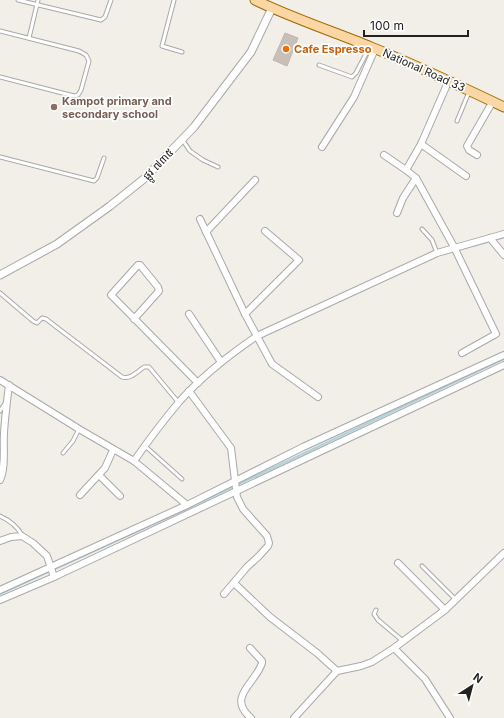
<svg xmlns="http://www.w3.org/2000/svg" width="504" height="718" font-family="Inter,'Noto Sans Khmer',sans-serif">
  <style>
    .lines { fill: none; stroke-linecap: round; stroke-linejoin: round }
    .stream { stroke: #aad3df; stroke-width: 2 }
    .building { fill: #c7bfb8; stroke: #c4b6ab }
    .service-casing { stroke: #a9a9a9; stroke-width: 5 }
    .minor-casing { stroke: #a9a9a9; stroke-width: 8 }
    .tertiary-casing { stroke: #a9a9a9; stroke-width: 9 }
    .primary-casing { stroke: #a06b00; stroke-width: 11 }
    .service { stroke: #fff; stroke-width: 3 }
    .minor { stroke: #fff; stroke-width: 6 }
    .tertiary { stroke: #fff; stroke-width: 7 }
    .primary { stroke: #fcd6a4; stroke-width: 9 }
    .food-dot { fill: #e8710a; stroke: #fff; stroke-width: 1.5 }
    .education-dot { fill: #8d6e63; stroke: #fff; stroke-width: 1.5 }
    .labels { text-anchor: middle; stroke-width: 3.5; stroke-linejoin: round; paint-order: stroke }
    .food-label { font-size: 11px; font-weight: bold; fill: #c56008; stroke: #fff; text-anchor: start }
    .street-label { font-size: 11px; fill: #222; stroke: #fff }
    .education-label { font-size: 11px; font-weight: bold; fill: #785e54; stroke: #fff; text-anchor: start }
  </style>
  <rect width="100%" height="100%" fill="#f2efe9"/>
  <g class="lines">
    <g class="stream">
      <path d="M188,508l316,-149"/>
      <path d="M0,594l184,-84"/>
    </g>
  </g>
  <path class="building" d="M285,33l13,5 -11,28 -14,-6z"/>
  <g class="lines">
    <defs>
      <g id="service">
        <path d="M18,0l83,20 4,-3 6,-17"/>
        <path d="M174,0l-12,46 20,6"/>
        <path d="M0,31l79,20 7,4 3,6 -8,29 -3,5 -4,1 -74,-19"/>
        <path d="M29,38l9,-38"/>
        <path d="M319,65l33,12 4,-4 13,-25"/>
        <path d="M457,121l12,-29"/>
        <path d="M182,139l8,12 13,9 15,7"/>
        <path d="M0,157l94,24 3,-3 7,-20"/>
        <path d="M422,229l10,11 5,13"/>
        <path d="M0,293l33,28 4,2 5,-5 4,1 76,58c8,3 16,-6 22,-10h5l30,36"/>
        <path d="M0,411l6,-9"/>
        <path d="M145,446l37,33"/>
        <path d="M63,453l10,-12 6,-12"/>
        <path d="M0,516c9,4 17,10 22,19"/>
        <path d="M422,566l34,34"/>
        <path d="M376,610l-2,4 4,6 25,21"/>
      </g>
      <g id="minor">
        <path d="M421,144l45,32"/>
        <path d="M322,147l32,-50 21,-48"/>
        <path d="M384,155l22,15 10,8 38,69 42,87 -34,19"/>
        <path d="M477,155l-8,-5 -2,-4 26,-45"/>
        <path d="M406,170l15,-26 28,-64"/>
        <path d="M397,213l6,-15 13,-20"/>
        <path d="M200,219l45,95 27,50 46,33"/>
        <path d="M206,232l49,-52"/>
        <path d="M490,238l14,17"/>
        <path d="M189,314l32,48"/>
        <path d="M245,314l54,-54 -34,-29"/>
        <path d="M134,319l25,-28 -1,-4 -18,-22h-2l-27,30 87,88"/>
        <path d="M0,380l79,49 55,32c14,-20 29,-40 45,-59 23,-26 50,-47 78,-66l180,-83 67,-19"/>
        <path d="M189,391l42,57 6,49 6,12 24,27 2,7 -1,3 -9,10 -12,11 -23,27"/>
        <path d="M99,475l21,21"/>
        <path d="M0,480c6,-13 3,-33 4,-47 1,-16 3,-32 5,-48"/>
        <path d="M80,495l25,-27 8,-18"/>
        <path d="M187,505l116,-58 201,-92"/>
        <path d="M0,541l11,-4 11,-1 11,7 14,13 7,21"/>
        <path d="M398,563l47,47"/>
        <path d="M234,583l36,34 47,36 20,18"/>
        <path d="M0,590l187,-85 -53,-44"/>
        <path d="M0,600l54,-23 450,-212"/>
        <path d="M250,648l12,13v2c-6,20 -36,34 -11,55"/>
        <path d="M394,648l31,31 25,39"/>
        <path d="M294,718l43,-47 24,-5 11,-4 22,-14 51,-38 59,-57"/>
      </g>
      <path id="tertiary" d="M0,275l57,-31 53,-38 35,-28 49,-51 57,-75 21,-44"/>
      <path id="primary" d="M255,0c37,18 77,31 116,47 45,18 89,39 133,60"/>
    </defs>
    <use href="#service" class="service-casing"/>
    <use href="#minor" class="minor-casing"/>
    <use href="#tertiary" class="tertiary-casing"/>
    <use href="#primary" class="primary-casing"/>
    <use href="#service" class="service"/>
    <use href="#minor" class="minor"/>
    <use href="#tertiary" class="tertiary"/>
    <use href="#primary" class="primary"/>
  </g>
  <circle class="food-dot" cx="286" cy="49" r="4"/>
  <circle class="education-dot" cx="54" cy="107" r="4"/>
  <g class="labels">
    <g class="food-label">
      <text x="294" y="53">Cafe Espresso</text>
    </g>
    <g class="street-label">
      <text transform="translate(424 70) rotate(24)" y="4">National Road 33</text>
      <text transform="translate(158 164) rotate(-46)" y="4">ផ្លូវ ៧៣៥</text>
    </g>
    <g class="education-label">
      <text x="62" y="105">Kampot primary and<tspan x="62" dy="13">secondary school</tspan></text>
    </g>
  </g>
  <g transform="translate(472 686) rotate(36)" stroke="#ffffff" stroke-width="3" paint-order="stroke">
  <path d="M0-3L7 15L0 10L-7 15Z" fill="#222222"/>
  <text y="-6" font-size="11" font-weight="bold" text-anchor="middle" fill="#222222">N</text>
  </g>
  <path d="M364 30v6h104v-6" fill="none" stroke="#222222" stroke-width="2"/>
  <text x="370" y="30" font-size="12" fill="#222222" stroke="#ffffff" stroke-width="3" paint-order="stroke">100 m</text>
</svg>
